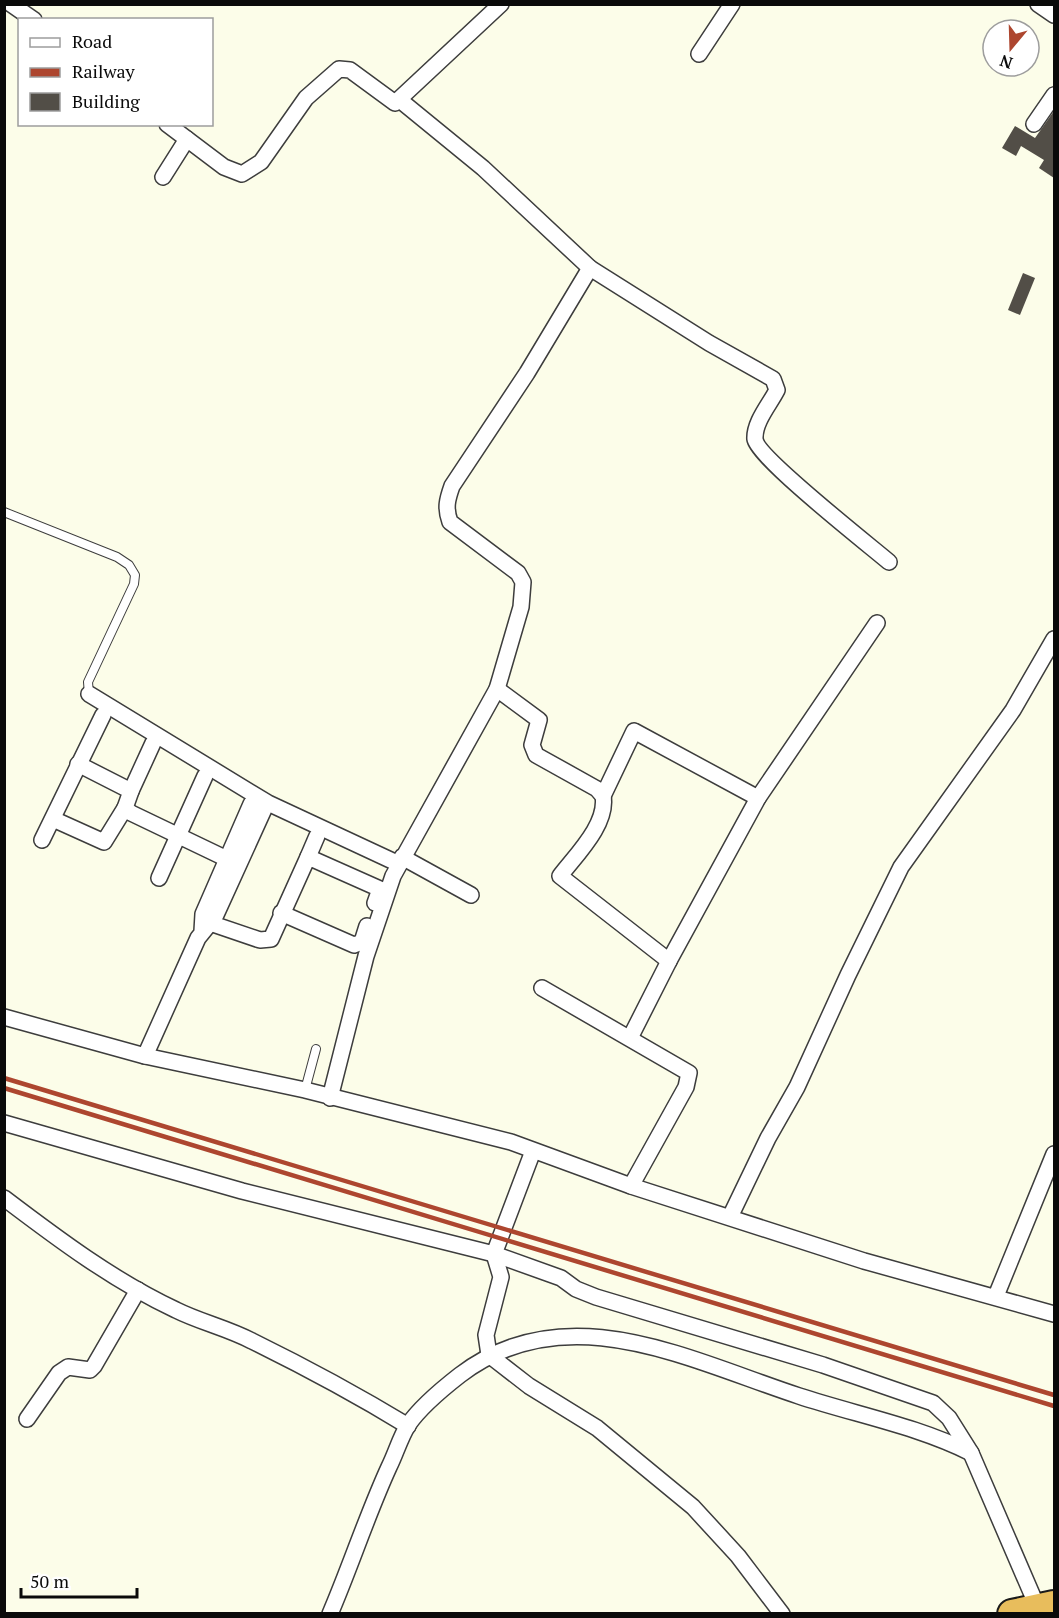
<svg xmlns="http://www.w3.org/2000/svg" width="1059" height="1618" font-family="'PT Serif',serif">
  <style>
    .building { fill: #524e47 }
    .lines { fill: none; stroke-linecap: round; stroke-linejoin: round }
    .lane-casing { stroke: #3d3d3d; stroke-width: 10 }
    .street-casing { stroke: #3d3d3d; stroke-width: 18 }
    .highway-casing { stroke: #1b1b1b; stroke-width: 32 }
    .lane { stroke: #fff; stroke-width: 8 }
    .street { stroke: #fff; stroke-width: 15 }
    .highway { stroke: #e8bd5c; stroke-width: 28 }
    .rail { stroke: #ad462f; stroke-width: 4.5 }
  </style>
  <rect width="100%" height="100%" fill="#fcfde9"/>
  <g class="building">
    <path d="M1054,111v67l-15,-10 5,-8 -23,-14 -5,10 -14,-8 13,-22 20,12z"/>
    <path d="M1023,273l12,5 -15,37 -12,-5z"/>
  </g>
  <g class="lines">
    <defs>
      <g id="lane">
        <path d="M4,512l113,45 12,8 6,10 -1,9 -46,98 1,12"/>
        <path d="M305,1090l11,-41"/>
      </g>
      <g id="street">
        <path d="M11,4l23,16"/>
        <path d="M1038,4l16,11"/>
        <path d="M699,54l33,-50"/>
        <path d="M401,101l82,67 107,100 119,75 64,36 4,11c-7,14 -23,32 -22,49 2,18 114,106 134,123"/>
        <path d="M167,124l57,43 18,7 19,-12 45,-64 33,-29 11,1 45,33 106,-99"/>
        <path d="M1034,124l20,-29"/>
        <path d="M163,177l24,-38"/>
        <path d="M497,689l42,31 -7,25 4,10 61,34 6,7c5,28 -27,59 -43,80l109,85 89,-163 119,-175"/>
        <path d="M89,694l179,109 131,61"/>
        <path d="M78,764l53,27 -6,17 6,5 96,46"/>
        <path d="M131,791l22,-48"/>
        <path d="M603,796l31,-65 124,67"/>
        <path d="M53,819l51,23 21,-34"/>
        <path d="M42,840l61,-125"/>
        <path d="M308,857l9,-21"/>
        <path d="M402,857l69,38"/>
        <path d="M159,878l46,-102"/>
        <path d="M281,913l73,32 8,-3 5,-16"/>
        <path d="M204,921l56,19 11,-1 37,-82 72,32 -5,14"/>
        <path d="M542,988l147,85 -3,14 -55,99"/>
        <path d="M4,1017l141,39 160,34 206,52 120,44 233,75 190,53"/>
        <path d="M630,1038l39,-77"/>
        <path d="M145,1056l53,-118 17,-21 50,-110 -14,-3 -48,110 -1,17"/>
        <path d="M330,1098l36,-142 27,-80 104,-187 24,-82 2,-25 -5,-9 -68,-51c-5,-14 -3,-22 2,-36l75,-113 63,-105"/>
        <path d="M4,1123l238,68 252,63 67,24 15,11 20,8 227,68 110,38 16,15 22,35 69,160"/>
        <path d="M533,1151l-39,103 7,23 -15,58 3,20 40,31 68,42 96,79 45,49 44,58"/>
        <path d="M4,1198c54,41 110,83 172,112 24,12 51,18 76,31 53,26 105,54 156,85"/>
        <path d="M730,1217l38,-79 29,-51 51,-112 53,-108 112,-157 41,-71"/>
        <path d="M996,1296l58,-142"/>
        <path d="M27,1419l32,-46 9,-6 22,3 4,-4 44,-76"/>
        <path d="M330,1614c21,-49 37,-99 59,-147 7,-14 11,-29 19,-42 13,-19 34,-36 52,-50 106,-81 229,-15 339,21 58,19 118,30 172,57"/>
      </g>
      <path id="highway" d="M1012,1614l42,-9"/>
    </defs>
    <use href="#lane" class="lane-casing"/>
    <use href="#street" class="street-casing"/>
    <use href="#highway" class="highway-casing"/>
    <use href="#lane" class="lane"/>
    <use href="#street" class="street"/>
    <use href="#highway" class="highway"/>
    <g class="rail">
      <path d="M4,1078l1050,317"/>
      <path d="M4,1088l1050,318"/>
    </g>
  </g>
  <rect width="1059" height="1618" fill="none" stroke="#0a0a0a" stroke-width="12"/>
  <rect x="18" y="18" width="195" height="108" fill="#ffffff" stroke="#9d9d9d" stroke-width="1.5"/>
  <rect x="30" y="38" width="30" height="9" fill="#ffffff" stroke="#9d9d9d" stroke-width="1.5"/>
  <text x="72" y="48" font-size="18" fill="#0a0a0a">Road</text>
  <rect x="30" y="68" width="30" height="9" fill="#ad462f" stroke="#9d9d9d" stroke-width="1.5"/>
  <text x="72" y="78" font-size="18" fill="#0a0a0a">Railway</text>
  <rect x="30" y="93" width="30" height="18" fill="#524e47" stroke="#9d9d9d" stroke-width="1.5"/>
  <text x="72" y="108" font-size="18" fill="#0a0a0a">Building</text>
  <g transform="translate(1011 48) rotate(199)"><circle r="28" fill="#ffffff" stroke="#9d9d9d" stroke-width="1.5"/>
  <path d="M0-4.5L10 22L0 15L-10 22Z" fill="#ad462f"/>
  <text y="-9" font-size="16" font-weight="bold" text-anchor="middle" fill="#0a0a0a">N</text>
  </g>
  <path d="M21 1588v9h116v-9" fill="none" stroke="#0a0a0a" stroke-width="3"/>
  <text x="30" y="1588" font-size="18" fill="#0a0a0a" stroke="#ffffff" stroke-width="4.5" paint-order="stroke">50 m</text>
</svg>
